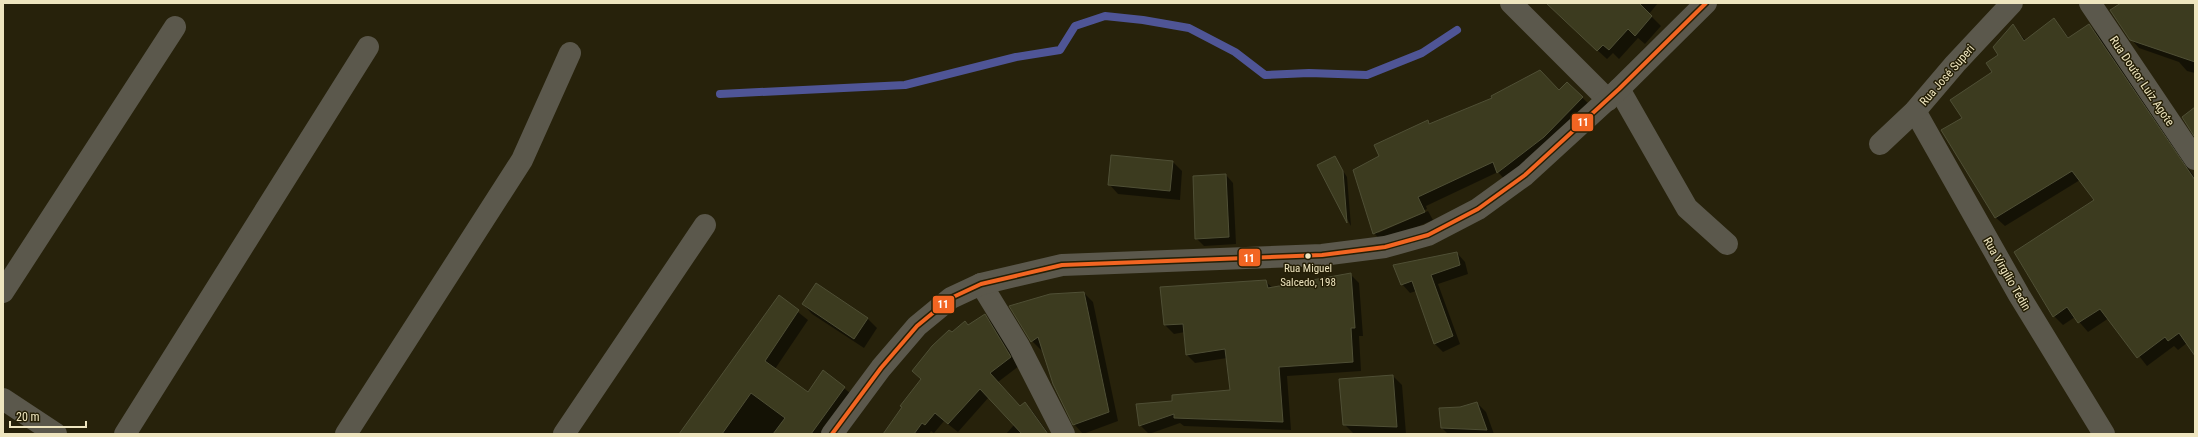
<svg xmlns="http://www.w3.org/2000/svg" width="2198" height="437" font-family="'Roboto Condensed',sans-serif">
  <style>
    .shadow { fill: #0007 }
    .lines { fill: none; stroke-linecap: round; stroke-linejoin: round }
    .stream { stroke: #4f5596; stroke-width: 8 }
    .building { fill: #3c3b1f; stroke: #4f4f35 }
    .minor { stroke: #5b584c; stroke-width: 22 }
    .bus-1-casing { stroke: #251f06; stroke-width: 7 }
    .bus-1 { stroke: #f26522; stroke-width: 4 }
    .bus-dot { fill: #eee5bf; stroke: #251f06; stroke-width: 1.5 }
    .labels { text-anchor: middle; stroke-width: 3; stroke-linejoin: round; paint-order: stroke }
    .bus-label { font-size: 11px; fill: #eee5bf; stroke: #251f06 }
    .street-label { font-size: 12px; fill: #eee5bf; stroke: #251f06 }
    .line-badge { stroke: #251f06; stroke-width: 1.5 }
    .badge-label { font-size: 11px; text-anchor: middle; font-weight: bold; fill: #fff }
  </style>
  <rect width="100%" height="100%" fill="#27220b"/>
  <g class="shadow">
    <path d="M1556,3h102l-9,11 12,12 -16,18 -7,-6 -19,21 -6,-6 -6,6 -46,-42z"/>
    <path d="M2118,3h77v70l-8,-2 -8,-9 -40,-14 -8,-9z"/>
    <path d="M2053,19l16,19 20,-13 9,9 97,144v176l-8,-11 -9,7 -4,-4 -27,20 -38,-48 -21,14 -13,-15 -12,8 -9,-9 41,-115 -15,-21 -75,46 -10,-9 -2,-145 20,-46 13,15z"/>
    <path d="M1567,83l24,23 -85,75 -8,-9 -72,34 1,3 -49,22v2l50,-22 5,9 -51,22 -8,-9 6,-77 47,-35 3,3 129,-33z"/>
    <path d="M1334,157l13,20 4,49 -33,-60z"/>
    <path d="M1173,162l9,9 -2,29 -62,-6 -9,-10z"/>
    <path d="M1226,175l7,8 3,61 -32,2 -8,-8z"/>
    <path d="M1457,253l8,9 3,12 -30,10 22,60 -17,8 -9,-9 -18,-52 -6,2 -8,-9z"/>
    <path d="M1350,274l9,9 4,53h-4l2,35 -74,5 4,54 -107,-4 -4,-3 -31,11 -9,-9 33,-24 58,-10 -4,-33 -32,5 -8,-8 -2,-23 -11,2 -9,-9 100,-44 8,7z"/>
    <path d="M817,284l51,35 9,9 -13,20 -52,-34 -9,-10z"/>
    <path d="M1084,293l9,9 25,119 -35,13 -9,-10 -31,-75 -2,1 -9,-9z"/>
    <path d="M779,297l29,23 -33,49 33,24 15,-21 31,24 -32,38h-137z"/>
    <path d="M985,315l8,9 26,42 -21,16 23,25 4,-4 8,9 16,22h-43l8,-9 -25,-28 -31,35 -14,-11 -10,12 -3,-2 -2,3h-45l68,-100 13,-12 4,4z"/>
    <path d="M1393,376l9,9 4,49h-52l-10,-10z"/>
    <path d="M1477,403l9,9 8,22h-46l-6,-6 18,-20z"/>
  </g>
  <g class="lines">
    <path class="stream" d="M720,94l185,-9 111,-28 44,-7 15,-24 30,-10 38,4 46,8 46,24 30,23 44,-2 58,2 55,-22 35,-23"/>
  </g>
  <g class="building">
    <path d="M1546,3h93l13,13 -17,20 -7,-7 -19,21 -6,-5 -6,6z"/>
    <path d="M2121,3h74v59l-65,-22 -20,-30z"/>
    <path d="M2054,18l14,20 21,-14 106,156v176l-16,-23 -11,8 -3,-4 -28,21 -37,-49 -22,14 -11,-16 -14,10 -39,-65 80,-52 -22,-29 -77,47 -54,-88 21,-12 -12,-18 42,-28 -6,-9 12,-8 -5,-8 20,-23 11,17z"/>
    <path d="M1540,70l19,20 8,-8 16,15 -39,40 -47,36 -4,-11 -75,35 7,15 -52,22 -20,-64 26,-14 -5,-11 54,-25 1,4 63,-26 -1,-2z"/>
    <path d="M2195,107v28l-1,1 -12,-19z"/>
    <path d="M1111,155l62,6 -3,30 -62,-6z"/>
    <path d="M1335,156l8,15 4,52 -30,-58z"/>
    <path d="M1226,174l3,63 -34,2 -2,-63z"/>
    <path d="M1457,252l3,13 -29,10 22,61 -19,8 -22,-63 -11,4 -8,-20z"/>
    <path d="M1351,273l4,55h-4l2,34 -74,5 4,55 -109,-4v-4l-35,12 -3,-22 36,-3v-6l58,-5 -5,-41 -39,6 -3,-31 -19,1 -4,-38 106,-7 2,8z"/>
    <path d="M816,283l52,35 -14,21 -52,-35z"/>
    <path d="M1084,292l25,120 -36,13 -20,-41 -15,-47 -7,5 -22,-36 41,-12z"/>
    <path d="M779,295l20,15 -34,51 43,31 15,-22 22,17 -34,47h-38l12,-16 -34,-25 -29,41h-43z"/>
    <path d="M985,314l26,43 -21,16 30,33 5,-4 23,32h-26l-42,-45 -32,35 -13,-11 -10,12 -3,-2 -8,11h-31l19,-27 -2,-1 21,-27 -9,-8 20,-25 17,-16 3,2 13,-11 3,4z"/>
    <path d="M1393,375l4,52 -54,-2 -4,-46z"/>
    <path d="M1477,402l10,28 -46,-2 -2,-20 21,-1z"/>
  </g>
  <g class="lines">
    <g class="minor">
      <path d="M1511,3l97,97"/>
      <path d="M2090,3l105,156"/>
      <path d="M1619,89l68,119 40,36"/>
      <path d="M1915,111l104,184 85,139"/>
      <path d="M1880,144l35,-33 40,-47 57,-61"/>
      <path d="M981,284l38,62 45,88"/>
      <path d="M3,292l172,-265"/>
      <path d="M3,399l53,35"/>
      <path d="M125,434l243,-387"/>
      <path d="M346,434l176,-274 48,-107"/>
      <path d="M564,434l141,-209"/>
      <path d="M832,434l49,-66 36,-42 34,-28 30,-14 81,-19 260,-10 63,-8 43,-12 50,-26 47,-34 94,-86 87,-86"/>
    </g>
    <defs>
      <path id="bus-1" d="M832,434l49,-66 36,-42 34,-28 30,-14 81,-19 260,-10 63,-8 43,-12 50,-26 47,-34 94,-86 87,-86"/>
    </defs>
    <use href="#bus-1" class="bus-1-casing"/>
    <use href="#bus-1" class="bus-1"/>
  </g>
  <circle class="bus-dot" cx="1308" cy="256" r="3.5"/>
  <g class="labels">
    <g class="bus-label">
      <text x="1308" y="272">Rua Miguel<tspan x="1308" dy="14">Salcedo, 198</tspan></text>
    </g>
    <g class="street-label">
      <text transform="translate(1947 75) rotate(-49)" y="4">Rua José Superi</text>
      <text transform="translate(2142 81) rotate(56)" y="4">Rua Doutor Luiz Agote</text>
      <text transform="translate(2007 274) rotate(60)" y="4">Rua Virgílio Tedin</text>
    </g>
  </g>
  <g class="line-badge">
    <rect x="1571" y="113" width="23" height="19" rx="4" fill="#f26522"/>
    <rect x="1238" y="248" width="23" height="19" rx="4" fill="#f26522"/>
    <rect x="932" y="295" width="23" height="19" rx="4" fill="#f26522"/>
  </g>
  <g class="badge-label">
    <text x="1583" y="126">11</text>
    <text x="1249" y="262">11</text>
    <text x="943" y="308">11</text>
  </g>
  <rect width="2198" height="437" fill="none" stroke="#eee5bf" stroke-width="8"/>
  <path d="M10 421v6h76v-6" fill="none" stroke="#eee5bf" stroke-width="2"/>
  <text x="16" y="421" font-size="12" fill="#eee5bf" stroke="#251f06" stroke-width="3" paint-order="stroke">20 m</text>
</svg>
